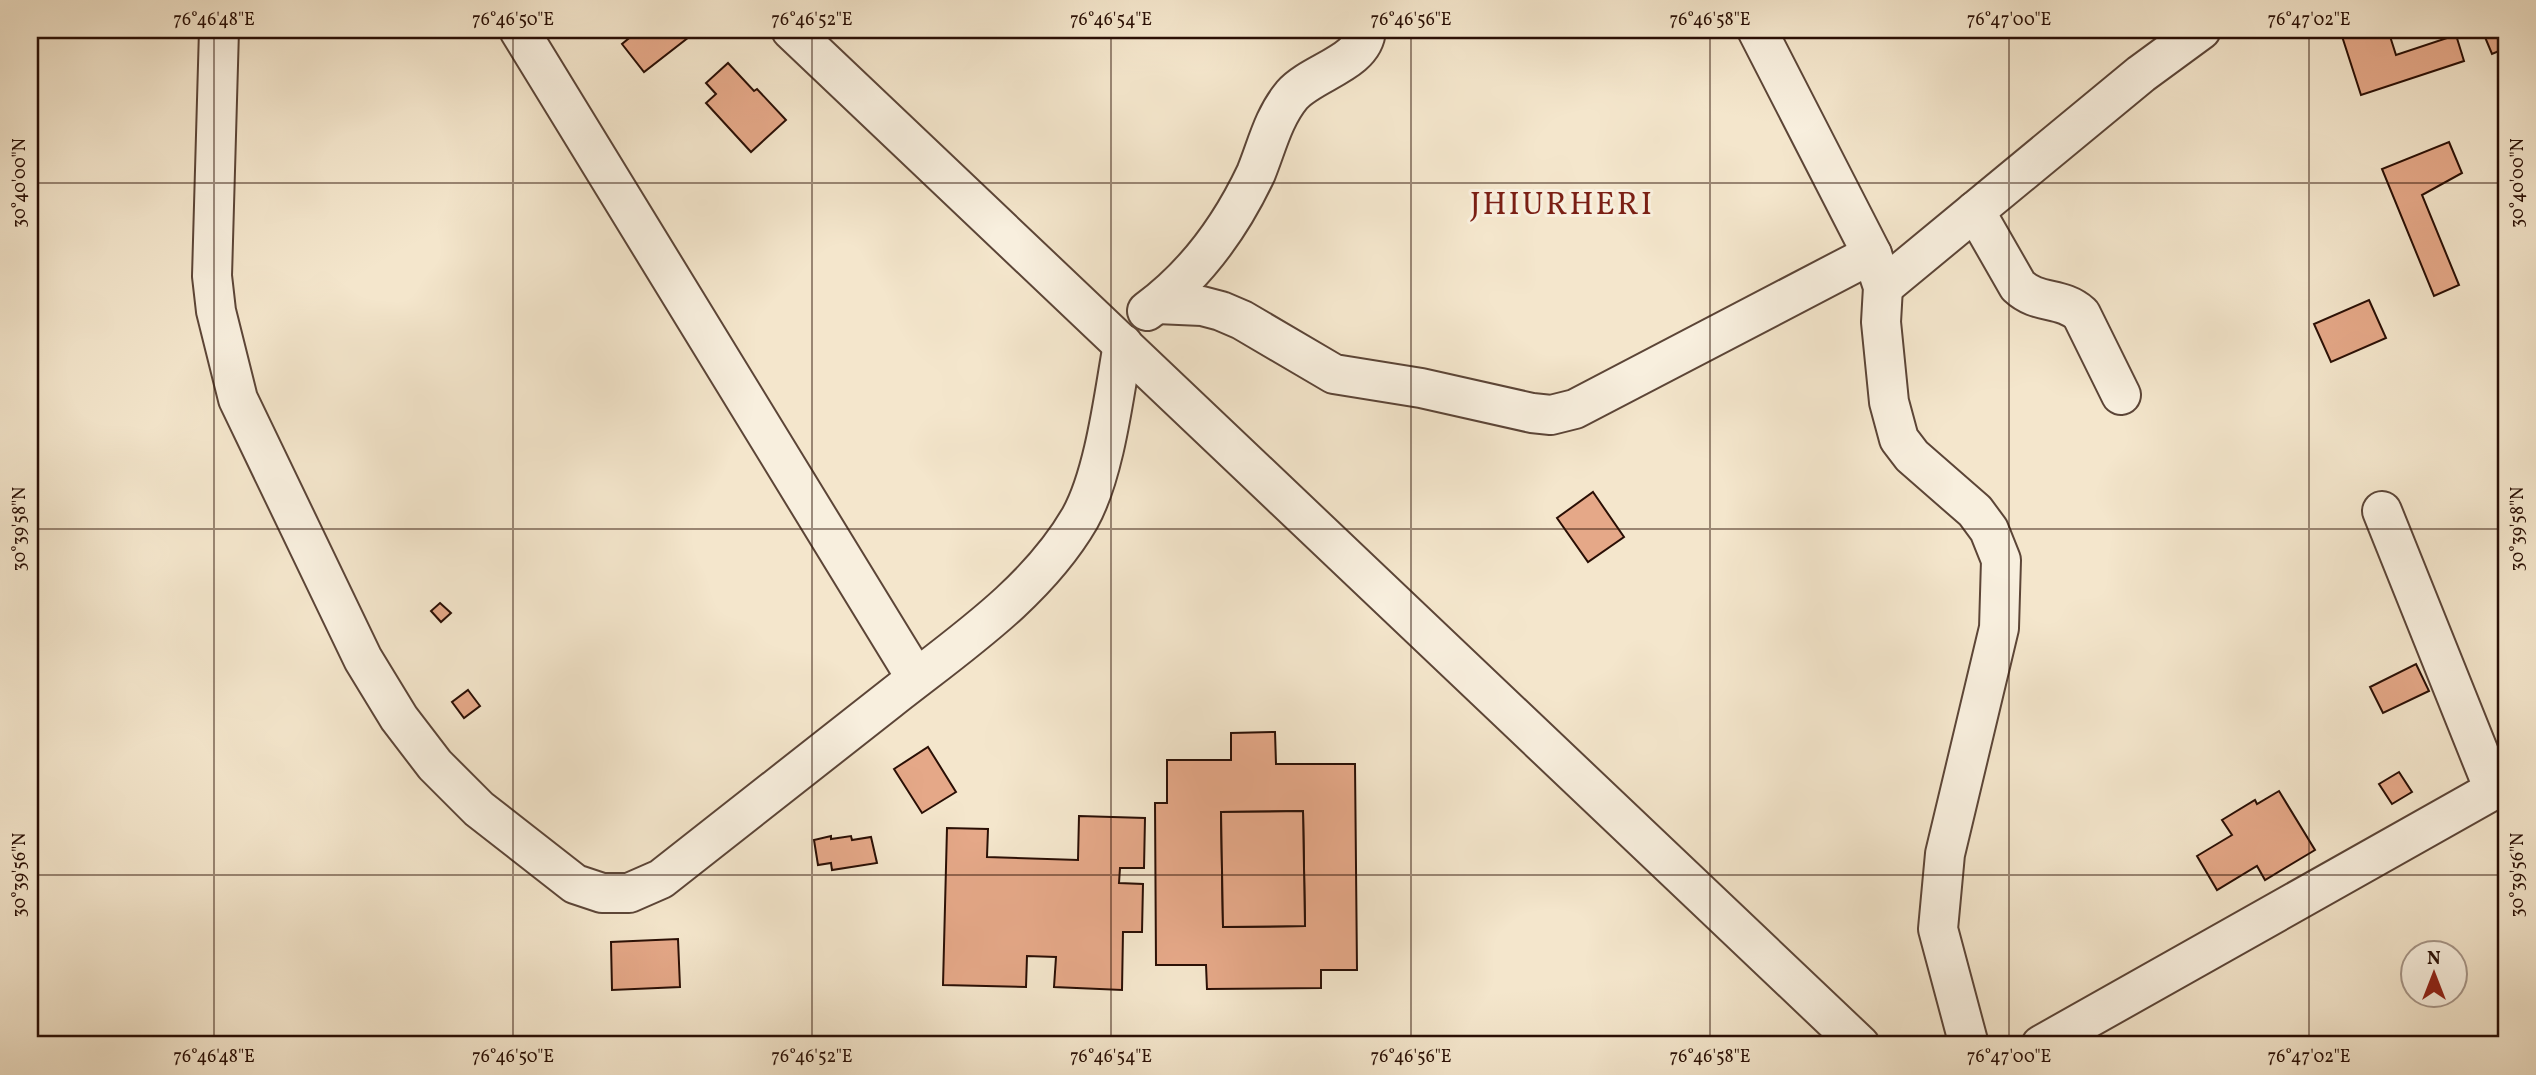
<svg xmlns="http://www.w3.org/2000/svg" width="2536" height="1075" font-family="Vollkorn,serif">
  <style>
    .building { fill: #e5a888; stroke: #2a0f05; stroke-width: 2; fill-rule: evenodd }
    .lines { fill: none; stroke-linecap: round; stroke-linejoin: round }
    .minor-casing { stroke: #5c4537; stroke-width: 42 }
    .minor { stroke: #f8efde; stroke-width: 38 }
    .ticks { fill: none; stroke: #2a0f05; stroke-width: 2; stroke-opacity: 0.45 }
    .labels { text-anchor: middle; stroke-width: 6; stroke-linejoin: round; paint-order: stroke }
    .quarter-label { font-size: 32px; letter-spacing: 2px; fill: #7a1f14; stroke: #f8efde }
    .neatline { fill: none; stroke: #2a0f05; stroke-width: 2.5 }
    .ticks-label { font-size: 18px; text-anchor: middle; fill: #2a0f05 }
  </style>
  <rect width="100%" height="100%" fill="#f4e6cc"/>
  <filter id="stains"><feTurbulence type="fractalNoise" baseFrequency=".00286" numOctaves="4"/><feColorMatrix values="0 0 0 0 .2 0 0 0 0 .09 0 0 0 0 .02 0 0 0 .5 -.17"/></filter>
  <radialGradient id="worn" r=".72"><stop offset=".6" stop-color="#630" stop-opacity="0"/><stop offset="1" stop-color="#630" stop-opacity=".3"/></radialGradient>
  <g class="building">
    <path d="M639,30h59l-54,42 -22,-28z"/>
    <path d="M2340,30h48l8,25 60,-20 8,26 -103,34z"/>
    <path d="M2482,30h24v18l-14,6z"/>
    <path d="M728,63l26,28 3,-2 29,31 -35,32 -45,-49 10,-9 -10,-11z"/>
    <path d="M2449,142l13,31 -40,22 37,90 -25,11 -52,-127z"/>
    <path d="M2369,300l17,38 -55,24 -17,-38z"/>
    <path d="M1593,492l31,45 -36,25 -31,-44z"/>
    <path d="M440,603l11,10 -10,9 -10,-11z"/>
    <path d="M2416,664l13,27 -46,22 -13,-26z"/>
    <path d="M468,690l12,16 -16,12 -12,-16z"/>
    <path d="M1275,732l1,32h79l2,206h-36v18l-114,1 -1,-24h-50l-1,-162h12v-43h64v-27zM1303,811l2,115 -82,1 -2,-115z"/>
    <path d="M928,747l28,45 -34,21 -28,-44z"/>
    <path d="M2399,772l13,20 -20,12 -13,-20z"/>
    <path d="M2279,791l36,59 -50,30 -8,-14 -40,24 -20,-34 35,-21 -10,-15 33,-20 2,4z"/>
    <path d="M1303,811l2,115 -82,1 -2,-115z"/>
    <path d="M1079,816l66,2 -1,50h-24l-1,15 24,1 -1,48h-19l-1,58 -68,-3 2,-30 -29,-1 -1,31 -83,-2 4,-157 41,1 -1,28 91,3z"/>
    <path d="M831,836v3l20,-3 1,4 19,-3 6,26 -45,7 -1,-7 -13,2 -4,-25z"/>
    <path d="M678,939l2,48 -68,3 -1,-48z"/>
  </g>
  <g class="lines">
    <defs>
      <g id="minor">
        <path d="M219,30l-7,246 4,35 22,88 125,260 36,59 36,47 44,44 96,75 27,9h27l32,-14c76,-60 152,-120 229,-180 67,-53 146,-105 190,-181 25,-45 34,-124 43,-174"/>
        <path d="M519,30l397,648"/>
        <path d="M791,30l1069,1015"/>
        <path d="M1757,30l115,224 11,33 -2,35 8,80 10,37 13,17 63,55 14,19 12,30 -2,68 -54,226 -7,75 31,116"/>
        <path d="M1975,211l43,75c20,19 43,10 63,28l40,81"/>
        <path d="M1883,287l258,-213 60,-44"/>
        <path d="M1157,304l45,2 19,5 21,9 92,54 87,14 111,25 19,2 24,-6 297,-155"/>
        <path d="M1147,311c49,-36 83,-83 109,-138 11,-27 17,-55 36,-78 20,-23 72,-32 74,-65"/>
        <path d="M2382,511l112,279"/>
        <path d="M2041,1045l465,-262"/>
      </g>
    </defs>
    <use href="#minor" class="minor-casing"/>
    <use href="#minor" class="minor"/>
  </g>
  <path class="ticks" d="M214,30v1015M513,30v1015M812,30v1015M1111,30v1015M1411,30v1015M1710,30v1015M2009,30v1015M2309,30v1015M30,183h2476M30,529h2476M30,875h2476"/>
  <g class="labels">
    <g class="quarter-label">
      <text x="1562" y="214">JHIURHERI</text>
    </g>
  </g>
  <rect width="2536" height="1075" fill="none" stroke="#f4e6cc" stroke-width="77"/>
  <g transform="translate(2434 974)"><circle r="33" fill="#f8efde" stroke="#a69587" stroke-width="2"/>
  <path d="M0-5L12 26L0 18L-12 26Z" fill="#8f2418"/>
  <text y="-10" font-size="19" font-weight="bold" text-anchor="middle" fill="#2a0f05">N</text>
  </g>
  <rect x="38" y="38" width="2460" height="998" class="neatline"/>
  <g class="ticks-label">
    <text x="214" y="25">76°46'48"E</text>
    <text x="513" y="25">76°46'50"E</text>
    <text x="812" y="25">76°46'52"E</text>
    <text x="1111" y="25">76°46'54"E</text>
    <text x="1411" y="25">76°46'56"E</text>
    <text x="1710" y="25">76°46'58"E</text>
    <text x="2009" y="25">76°47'00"E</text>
    <text x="2309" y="25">76°47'02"E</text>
    <text transform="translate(19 183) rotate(-90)" y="6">30°40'00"N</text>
    <text transform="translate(2517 183) rotate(-90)" y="6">30°40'00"N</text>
    <text transform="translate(19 529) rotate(-90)" y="6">30°39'58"N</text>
    <text transform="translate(2517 529) rotate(-90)" y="6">30°39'58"N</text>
    <text transform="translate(19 875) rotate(-90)" y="6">30°39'56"N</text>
    <text transform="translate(2517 875) rotate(-90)" y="6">30°39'56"N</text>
    <text x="214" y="1062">76°46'48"E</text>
    <text x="513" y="1062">76°46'50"E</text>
    <text x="812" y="1062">76°46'52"E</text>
    <text x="1111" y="1062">76°46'54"E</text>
    <text x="1411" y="1062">76°46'56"E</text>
    <text x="1710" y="1062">76°46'58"E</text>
    <text x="2009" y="1062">76°47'00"E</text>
    <text x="2309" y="1062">76°47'02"E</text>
  </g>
  <rect width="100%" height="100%" filter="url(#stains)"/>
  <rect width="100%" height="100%" fill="url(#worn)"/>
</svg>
